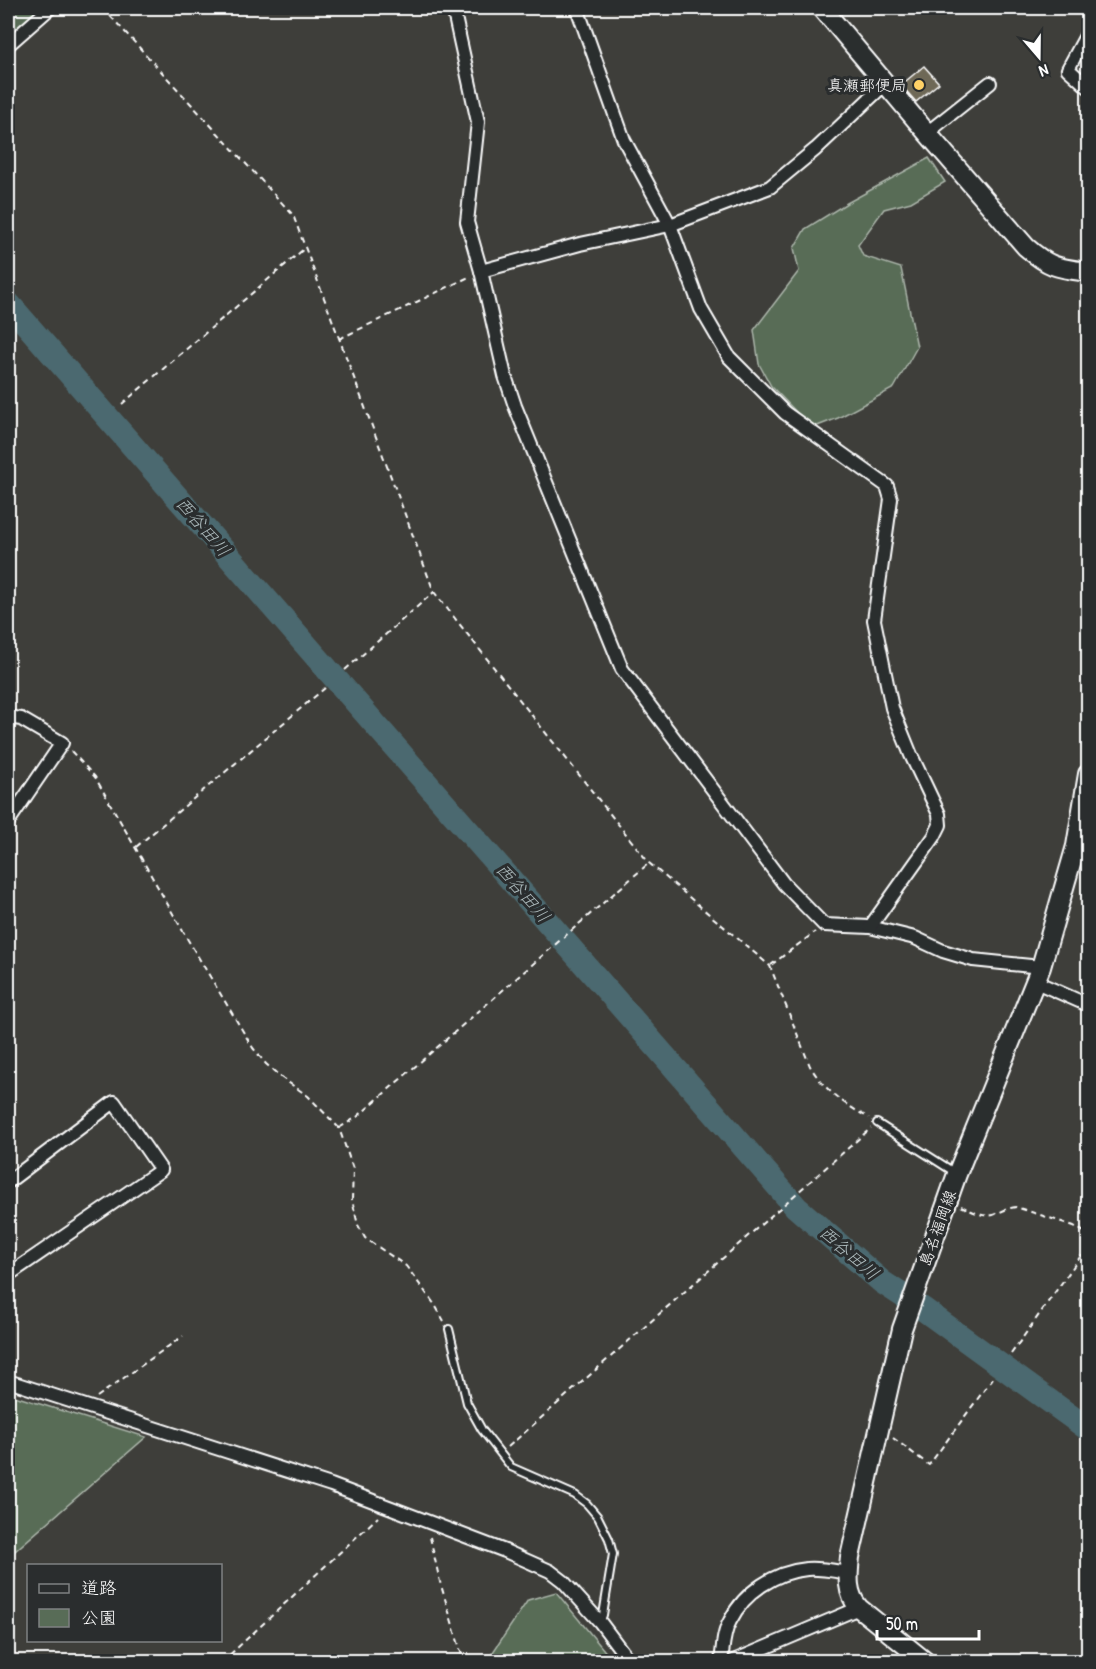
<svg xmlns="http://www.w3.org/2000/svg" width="1096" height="1669" font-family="'Patrick Hand','Klee One',sans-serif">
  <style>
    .green { fill: #586c57; stroke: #acb6ab; stroke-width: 1.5 }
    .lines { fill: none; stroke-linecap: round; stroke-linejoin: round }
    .river { stroke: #4c696f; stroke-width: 24 }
    .building { fill: #6e6756; stroke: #fff; stroke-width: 1.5 }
    .lane-casing { stroke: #fff; stroke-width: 10 }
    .street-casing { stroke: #fff; stroke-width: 16 }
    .secondary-casing { stroke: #fff; stroke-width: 22 }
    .path { stroke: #fff; stroke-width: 2; stroke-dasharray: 6 4.5; stroke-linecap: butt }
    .lane { stroke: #2a2d2e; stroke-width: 6 }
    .street { stroke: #2a2d2e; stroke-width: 12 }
    .secondary { stroke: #2a2d2e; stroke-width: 18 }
    .poi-dot { fill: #ffd166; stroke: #2a2d2e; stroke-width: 2 }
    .labels { text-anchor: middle; stroke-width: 6; stroke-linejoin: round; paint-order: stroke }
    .poi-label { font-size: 16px; fill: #fff; stroke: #2a2d2e; text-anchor: end }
    .street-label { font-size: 16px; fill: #fff; stroke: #2a2d2e }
    .water-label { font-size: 18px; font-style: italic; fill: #aebcbe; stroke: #2a2d2e }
  </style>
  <rect width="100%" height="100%" fill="#3e3e3a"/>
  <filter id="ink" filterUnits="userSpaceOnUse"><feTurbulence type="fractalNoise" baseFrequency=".0167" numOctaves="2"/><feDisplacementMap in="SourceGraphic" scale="12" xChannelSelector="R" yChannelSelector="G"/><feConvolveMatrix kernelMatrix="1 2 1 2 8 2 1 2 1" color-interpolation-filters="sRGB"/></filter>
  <g filter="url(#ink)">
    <g class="green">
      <path d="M8,8h41l-41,36z"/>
      <path d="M929,158l16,24 -34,20 -27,7 -26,36 5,11 38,12 16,79 -23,41 -56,30 -26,10 -41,-42 -12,-22 -5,-34 45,-59 -5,-23 11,-19 42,-26z"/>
      <path d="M8,1394l138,43 -138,120z"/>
      <path d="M556,1592l57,69h-126l41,-61z"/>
    </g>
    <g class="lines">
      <path class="river" d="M8,303l788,904 86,75 41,27 165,120"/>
    </g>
    <path class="building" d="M924,66l15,17 -23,19 -15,-17z"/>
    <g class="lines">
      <defs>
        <g id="lane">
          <path d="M877,1123l77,49"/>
          <path d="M449,1329l18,74 15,27 29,37 64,28 12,9 11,13 11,22 4,15 -10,61 -3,7"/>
        </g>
        <g id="street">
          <path d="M453,8l25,114 -11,100 14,49 24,105 10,30 107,263 162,215 40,41 46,2 45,11 28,13 30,9 68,7"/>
          <path d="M577,8l47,132 46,85 31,84 28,48 56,56 102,73 4,13 -17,121 18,88 19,47 28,59 1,11 -6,12 -64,90"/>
          <path d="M1088,32l-20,37 20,18"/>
          <path d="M8,45l42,-37"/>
          <path d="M927,133l63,-50"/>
          <path d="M481,271l99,-27 90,-19 100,-38 46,-38 69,-65"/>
          <path d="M8,717l13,2 41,24 -54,79"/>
          <path d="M1036,982l52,23"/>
          <path d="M8,1182l106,-80 47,68 -153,105"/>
          <path d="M8,1381l323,104 174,66 45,20 13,10 37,41 30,40"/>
          <path d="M721,1662c2,-14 2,-29 9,-41 14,-29 45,-49 77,-52 13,-1 28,2 42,4"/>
          <path d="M731,1662l128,-54"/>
        </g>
        <g id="secondary">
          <path d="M822,8l105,125 99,114c24,21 32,21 62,25"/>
          <path d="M926,1662l-67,-54c-13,-15 -11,-32 -9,-51l52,-228 55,-155 84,-207 35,-121 12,-72"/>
        </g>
      </defs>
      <use href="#lane" class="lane-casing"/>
      <use href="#street" class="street-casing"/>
      <use href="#secondary" class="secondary-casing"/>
      <g class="path">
        <path d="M103,8l190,207 141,377 215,271 121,103 40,100c15,25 34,38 59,52"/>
        <path d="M339,339l130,-62"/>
        <path d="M122,404l183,-156"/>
        <path d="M345,670l89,-78"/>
        <path d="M71,751l24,26 93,163 65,108 13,16 16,14 26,18 31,32 14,41 -1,31 6,25 7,13 41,28 29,39 9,16"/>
        <path d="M136,847l189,-159"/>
        <path d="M771,965l44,-33"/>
        <path d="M339,1128l18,-11 292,-254"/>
        <path d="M961,1206c9,4 22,12 32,9 8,-3 14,-7 23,-8l58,19 14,8"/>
        <path d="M1011,1354l77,-108"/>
        <path d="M97,1397l86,-61"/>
        <path d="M893,1438l36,27 64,-87"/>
        <path d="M508,1447l363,-319"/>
        <path d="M430,1537l10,45 24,80"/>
        <path d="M222,1662l156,-145"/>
        <path d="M951,1662h18"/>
      </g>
      <use href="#lane" class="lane"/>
      <use href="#street" class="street"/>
      <use href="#secondary" class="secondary"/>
    </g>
  </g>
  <circle class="poi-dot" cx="919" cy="85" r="6"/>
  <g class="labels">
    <g class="poi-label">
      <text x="907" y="91">真瀬郵便局</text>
    </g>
    <g class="street-label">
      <text transform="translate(937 1228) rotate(-70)" y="6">島名福岡線</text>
    </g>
    <g class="water-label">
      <text transform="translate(203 527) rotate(49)" y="6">西谷田川</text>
      <text transform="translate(523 893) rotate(49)" y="6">西谷田川</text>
      <text transform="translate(849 1253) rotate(41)" y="6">西谷田川</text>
    </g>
  </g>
  <rect width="1096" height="1669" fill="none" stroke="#2a2d2e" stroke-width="30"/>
  <rect x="15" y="15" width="1066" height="1639" fill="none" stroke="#fff" stroke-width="2" filter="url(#ink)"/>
  <rect x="27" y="1564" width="195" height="78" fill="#2a2d2e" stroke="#7f8182" stroke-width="1.5"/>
  <rect x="39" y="1584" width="30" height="9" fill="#2a2d2e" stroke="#7f8182" stroke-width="1.5"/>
  <text x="81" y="1594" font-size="18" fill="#ffffff">道路</text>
  <rect x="39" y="1609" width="30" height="18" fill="#586c57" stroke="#7f8182" stroke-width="1.5"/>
  <text x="81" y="1624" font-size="18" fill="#ffffff">公園</text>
  <g transform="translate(1039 57) rotate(160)" stroke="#2a2d2e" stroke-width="4.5" paint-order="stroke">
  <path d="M0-4.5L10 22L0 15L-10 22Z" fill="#ffffff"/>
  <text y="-9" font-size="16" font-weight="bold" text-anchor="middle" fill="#ffffff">N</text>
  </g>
  <path d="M877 1630v9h102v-9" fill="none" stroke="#ffffff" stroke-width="3"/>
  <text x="886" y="1630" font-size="18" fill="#ffffff" stroke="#2a2d2e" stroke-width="4.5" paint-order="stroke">50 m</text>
</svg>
